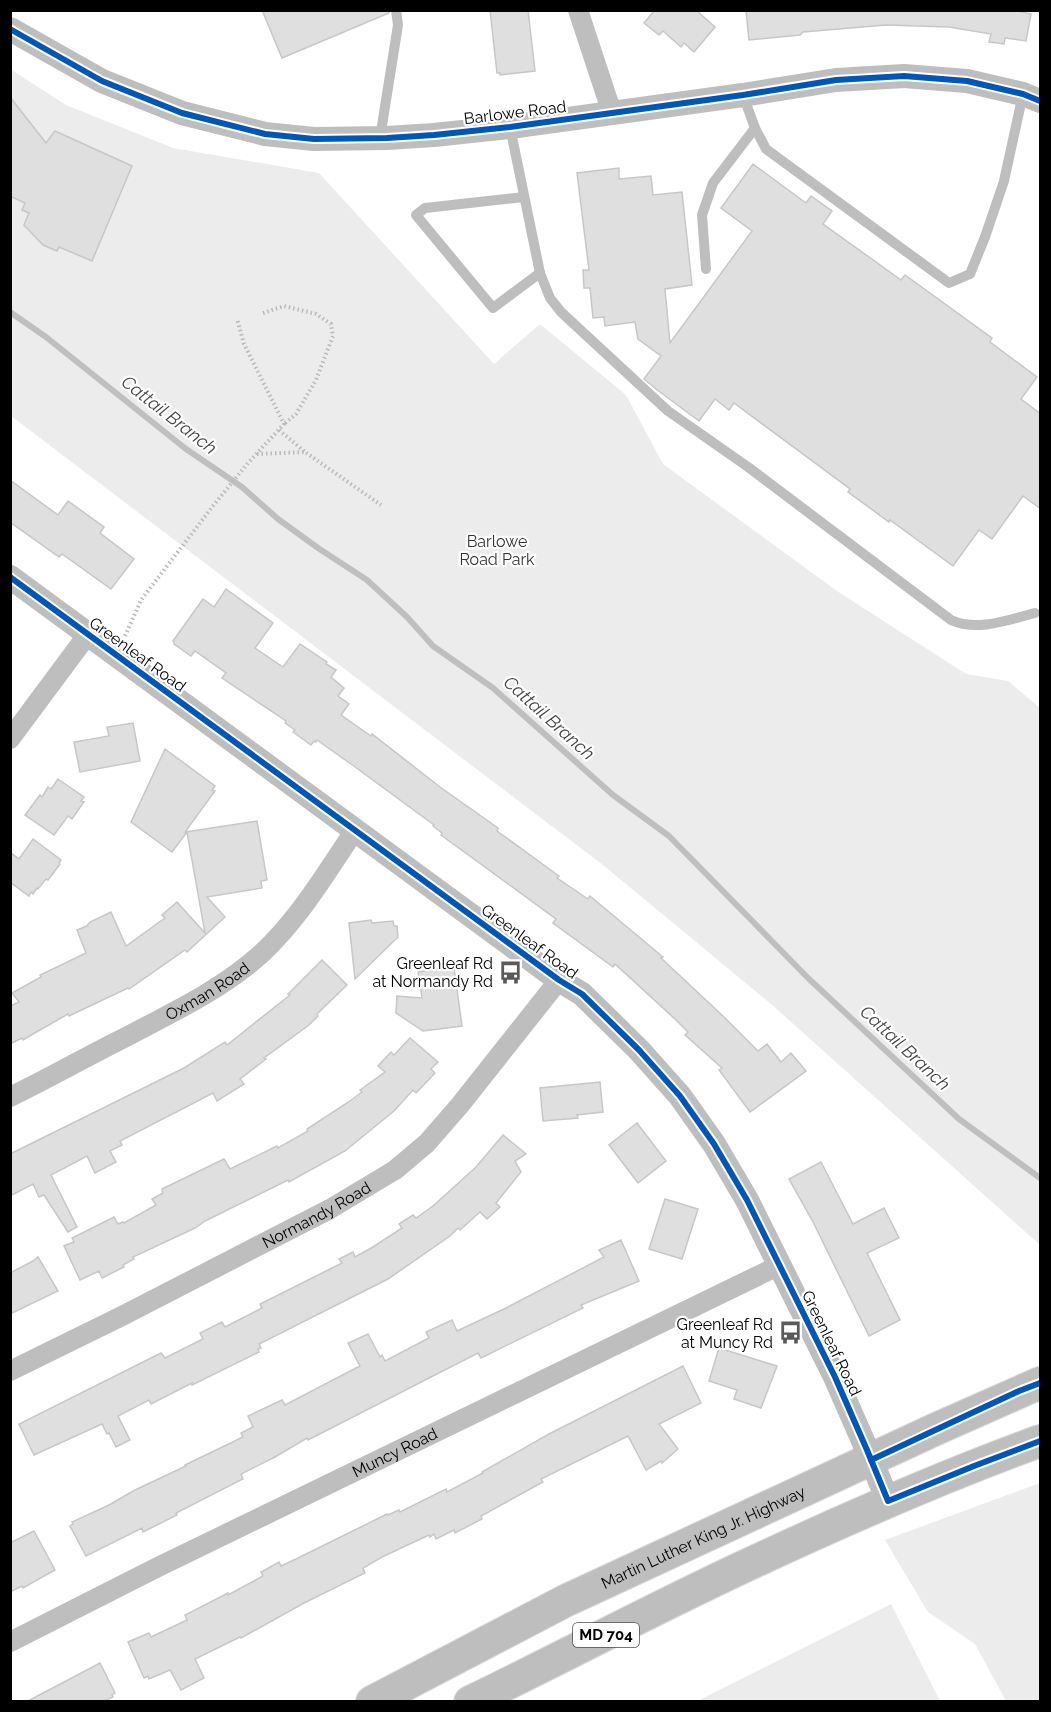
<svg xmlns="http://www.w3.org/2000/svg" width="1051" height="1712" font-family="Raleway,sans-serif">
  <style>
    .green { fill: #ececec }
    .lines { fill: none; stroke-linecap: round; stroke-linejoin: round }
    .stream { stroke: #bfbfbf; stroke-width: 6 }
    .building { fill: #dfdfdf; stroke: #c7c7c7; stroke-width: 1.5 }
    .primary-casing { stroke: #dbdbdb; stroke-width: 34 }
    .path { stroke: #b9b9b9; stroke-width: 4; stroke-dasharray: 1.5 3; stroke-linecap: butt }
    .service { stroke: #bebebe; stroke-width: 10 }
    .minor { stroke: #bebebe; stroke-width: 20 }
    .tertiary { stroke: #bebebe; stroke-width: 24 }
    .primary { stroke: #bebebe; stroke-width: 32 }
    .cycleway-casing { stroke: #fff; stroke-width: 10 }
    .cycleway { stroke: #0057b8; stroke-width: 6 }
    .labels { text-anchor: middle; stroke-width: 4.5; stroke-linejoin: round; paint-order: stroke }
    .shield { fill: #fff; stroke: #4c4c4c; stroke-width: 1.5 }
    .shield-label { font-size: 15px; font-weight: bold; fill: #000 }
    .street-label { font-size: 16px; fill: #000; stroke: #fff }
    .park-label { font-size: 16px; fill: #333; stroke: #fff }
    .poi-label { font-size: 16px; fill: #000; stroke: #fff; text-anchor: end }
    .water-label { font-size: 18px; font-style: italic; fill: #444; stroke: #fff }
  </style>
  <rect width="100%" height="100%" fill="#fff"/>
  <g class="green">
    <path d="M10,69l56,36 107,43 146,25 175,191 46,-40 86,71 37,69 174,127 129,83 42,7 32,27v537l-269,-241 -168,-139 -592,-449z"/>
    <path d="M1040,1483v218h-34l-31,-57 -47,-32 -43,-72z"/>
    <path d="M891,1604l49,97h-238l-1,-2z"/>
  </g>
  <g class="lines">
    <path class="stream" d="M10,312l36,25 140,112 56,38 36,32 40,29 49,32 40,37 26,29 60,42 120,107 56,41 139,142 151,141 81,59"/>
  </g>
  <g class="building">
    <path d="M262,10h127v3l-107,45z"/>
    <path d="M490,10h38l7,61 -35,4v-2h-3z"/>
    <path d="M655,10l42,1 18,16 -21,25 -10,-9 -3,4 -18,-16 -4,4 -15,-12z"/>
    <path d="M755,10h258l18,4 -5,27 -21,-3 -1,6 -15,-2 2,-8 -42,-7 -63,-2 -83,7 -3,3 -51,5 -3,-29z"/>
    <path d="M10,97l36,46 9,-12 77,35 -40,95 -33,-14 -2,4 -14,-6 -19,-20 5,-12 -7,-3 3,-7 -15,-7z"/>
    <path d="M753,164l53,39 5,-7 21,15 -9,13 78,56 4,-5 87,63 -2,4 47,35 -16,22 20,15v95l-18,-13 -31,43 -13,-9 -26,36 -63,-46 -1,2 -41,-30 2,-3 -116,-86 -5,7 -14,-11 -16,22 -43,-32 -12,-10 17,-23 -23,-17 -3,-17 -30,4 -1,-9 -11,1 -3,-30h-6l-1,-18h6l-12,-97 42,-5v11l32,-3 2,19 29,-3 10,93 -27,4 5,54 82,-112 -31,-23z"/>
    <path d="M10,480l48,35 10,-14 36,26 -4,6 34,26 -23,30 -49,-35 -3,3 -49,-35z"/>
    <path d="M226,589l47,34 -18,25 28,19 17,-23 27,18 -1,2 10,6 -5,7 13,11 -6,8 11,8 -8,11 30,21 1,-2 68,53 58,41 -1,3 62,45 -2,2 31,21 2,-3 73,61 -2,1 63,59 34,34 9,-7 14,18 10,-9 15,18 -56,41 -31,-42 3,-2 -37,-33 3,-3 -13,-13 -60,-55 -2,3 -60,-44 3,-4 -115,-84 1,-2 -9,-7 1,-1 -83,-61 -34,-24 -1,2 -2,-1 -3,4 -18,-13 2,-2 -10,-7 1,-2 -64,-43 4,-5 -31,-22 -4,5 -17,-12v-2l-1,-1 30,-42 11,8z"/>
    <path d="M133,723l7,38 -60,11 -6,-30 35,-6 -2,-9z"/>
    <path d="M165,749l50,37 -3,4 3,1 -30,41 72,-11 10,59 -6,1 1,7 -55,9 18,20 -38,35 -2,-2 -56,39 -1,-1 -59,28 -1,-2 -35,20 -10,6 -1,-2 -12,6v-38l9,-4 -7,-9 29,-16 -1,-2 46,-22 -9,-23 10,-4 3,-4 21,-10 15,34 39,-28 -3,-3 15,-13 28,31 -18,-101 -15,20 -41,-30z"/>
    <path d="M58,779l26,18 -3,4 3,1 -12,17 -4,-3 -14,19 -29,-20 15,-20 2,2 6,-10 3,2z"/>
    <path d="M33,839l28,21 -2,3 1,1 -12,16 -2,-1 -8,10 -1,-1 -4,6 -2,-2 -2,4 -19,-14v-30l9,7z"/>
    <path d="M371,920l1,3 21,-2 1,5h3l1,11 -43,42 -6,-56z"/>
    <path d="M322,960l25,25 -30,29 1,2 -9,9 -45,33 2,1 -26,20 4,5 -27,17 -4,-8 -93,48 2,4 -12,6 6,11 -21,11 -8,-17 -36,19 26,52 -9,5 -24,-37 -5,2 -6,-13 -23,12v-42l174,-86 41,-26 2,3 63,-50 -2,-1z"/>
    <path d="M454,967l8,59 -39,5 -27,-18 1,-17 25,2 -4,-26z"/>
    <path d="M410,1038l28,24 -7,7 4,4 -19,20 -3,-3 -19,21 -49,40 -56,31 -1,-2 -83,41 -10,7 -62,29 1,2 -11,6 1,2 -22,11 -3,-7 -19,9 -16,-34 10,-4 -2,-4 42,-21 4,7 5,-2 1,1 32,-18 -4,-6 11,-6 -1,-4 62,-30 6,10 47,-23 1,2 30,-17 -1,-2 40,-26 15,-11 -2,-2 25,-18 -7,-6 13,-14 3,3z"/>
    <path d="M600,1082l3,30 -26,3 1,3 -35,3 -3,-33z"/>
    <path d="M637,1123l29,38 -28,22 -29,-38z"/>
    <path d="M503,1135l23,19 -11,7 6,11 -25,31 4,4 -13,12 -7,-7 -20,18 -2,-2 -8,8 -62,43 -129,65 2,4 -3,1 1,3 -67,33v-2l-41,21 -2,-4 -31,16 12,24 -14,7 -7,-14 -2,1 -5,-10 -68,31 -15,-31 142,-71 4,5 38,-19 -3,-6 22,-11 3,5 37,-19 -2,-4 82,-41 -3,-4 14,-7 2,5 18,-10 29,-19 -3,-4 14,-9 3,3 17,-12 43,-39z"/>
    <path d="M821,1162l32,62 31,-16 15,30 -32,15 33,67 -31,16 -56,-114 -24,-43z"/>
    <path d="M665,1199l33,10 -16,50 -33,-10z"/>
    <path d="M621,1240l18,41 -58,24 2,3 -102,50 -3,-5 -170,87 -1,-2 -32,19 -34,17 2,5 -67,34 1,2 -34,17 -1,-4 -56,28 -16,-30 3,-2 -1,-2 37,-17 26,-15 51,-24 -1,-1 58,-28 -2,-4 12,-6 -5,-11 34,-16 3,5 75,-39 -12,-23 20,-9 12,23 2,-2 3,6 44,-23 -3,-6 26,-12 5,11 49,-23 98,-51 -5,-7z"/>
    <path d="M38,1257l20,34 -48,23v-41l23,-12z"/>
    <path d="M719,1348l58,18 -16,42 -27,-9 3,-9 -28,-9z"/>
    <path d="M683,1366l18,37 -42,21 19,25 -16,14 -1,-2 -15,9 -18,-34 -87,43 2,3 -62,34 1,3 -27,14 -1,-3 -18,9 -2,-5 -4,3 -1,-2 -47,22 -19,11 2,5 -61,30 -63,35 -1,-1 -45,22 9,19 -23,12 -11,-20 -21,9 -1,-3 -4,2 -16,-36 21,-9 2,4 36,-17 -2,-5 43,-22v2l35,-19 -2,-4 18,-10 2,4 15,-7 91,-45 1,1 11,-5 1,2 46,-23 1,3 36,-19 -1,-1 67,-38z"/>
    <path d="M34,1531l21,39 -32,18 -1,-2 -12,6v-49z"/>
    <path d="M100,1663l15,30 -3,2 1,2 -9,4h-76z"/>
  </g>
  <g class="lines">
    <defs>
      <g id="primary">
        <path id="s4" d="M372,1702l193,-101 371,-172 104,-46"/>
        <path d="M470,1702c91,-44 181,-92 273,-135 98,-46 196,-89 297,-126"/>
      </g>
    </defs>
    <use href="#primary" class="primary-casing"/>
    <g class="path">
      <path d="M263,313l21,-7 32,8 15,10 2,12 -17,44 -20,34 -12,10"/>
      <path d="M279,430l26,22"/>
      <path d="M257,454l48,-2 76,53"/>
      <path d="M125,636l16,-36 72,-94 35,-43 36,-39 -40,-80 -7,-25"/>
    </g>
    <g class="service">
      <path d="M743,95l12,33 11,21 183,134 21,-9 15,-37 19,-56 19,-87"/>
      <path d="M510,127l30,146 10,25 11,14 107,99 80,56 203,153c26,12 57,0 84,-7"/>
      <path d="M380,138l18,-113 -2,-15"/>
      <path d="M524,197l-99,11 -9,7 77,93 47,-35"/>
      <path d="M706,269l-4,-54 11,-32 42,-55"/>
    </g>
    <g class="minor">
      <path d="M578,10l34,103"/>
      <path d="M10,739l78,-105"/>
      <path id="s1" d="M10,1097c39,-19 76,-40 114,-59 47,-25 97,-48 137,-84 38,-35 65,-81 94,-124"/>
      <path id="s2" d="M10,1371l112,-55 208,-107 65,-39 32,-27 33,-38 99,-125"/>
      <path id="s3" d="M10,1642l148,-75 622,-302"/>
    </g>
    <g class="tertiary">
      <path d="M10,29l92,52 80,32 83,21 49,5 73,-1 47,-3 76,-8 233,-32 93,-15 68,-4 63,5 56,13 17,7"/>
      <path d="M10,577l549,403 23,14 57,56 41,46 34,48 33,56 88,177 32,73 21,51"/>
    </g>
    <use href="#primary" class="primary"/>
    <defs>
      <g id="cycleway">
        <path d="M10,29l92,52 80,32 83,21 49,5 73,-1 47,-3 76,-8 233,-32 93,-15 68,-4 63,5 56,13 17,7"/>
        <path d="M10,577l549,403 23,14 57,56 41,46 34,48 33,56 88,177 32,73 21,51 86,-35 66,-25"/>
        <path d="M871,1460l148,-69 21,-8"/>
      </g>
    </defs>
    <use href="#cycleway" class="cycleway-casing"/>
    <use href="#cycleway" class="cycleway"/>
  </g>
  <defs>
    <symbol id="bus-bare" viewBox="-9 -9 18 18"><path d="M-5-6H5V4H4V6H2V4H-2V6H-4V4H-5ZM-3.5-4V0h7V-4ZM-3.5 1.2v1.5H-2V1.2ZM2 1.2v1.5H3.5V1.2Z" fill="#595959" stroke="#fff" stroke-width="2.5" paint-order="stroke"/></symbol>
  </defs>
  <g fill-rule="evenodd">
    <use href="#bus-bare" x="494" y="956" width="33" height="33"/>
    <use href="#bus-bare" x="774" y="1316" width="33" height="33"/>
  </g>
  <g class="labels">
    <rect class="shield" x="573" y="1623" width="66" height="24" rx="4.5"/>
    <g class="shield-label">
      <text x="606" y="1640">MD 704</text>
    </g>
    <g class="street-label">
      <text transform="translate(515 112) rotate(-7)" y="6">Barlowe Road</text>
      <text transform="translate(138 654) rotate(36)" y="6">Greenleaf Road</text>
      <text transform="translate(530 941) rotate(36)" y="6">Greenleaf Road</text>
      <text dy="6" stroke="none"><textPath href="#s1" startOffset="224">Oxman Road</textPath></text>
      <text dy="6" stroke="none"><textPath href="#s2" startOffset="344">Normandy Road</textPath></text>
      <text transform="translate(832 1343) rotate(64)" y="6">Greenleaf Road</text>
      <text dy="6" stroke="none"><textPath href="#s3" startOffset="429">Muncy Road</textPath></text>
      <text dy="6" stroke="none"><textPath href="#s4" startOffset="370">Martin Luther King Jr. Highway</textPath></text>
    </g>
    <g class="park-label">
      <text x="497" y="547">Barlowe<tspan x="497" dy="18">Road Park</tspan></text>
    </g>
    <g class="poi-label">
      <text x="493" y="969">Greenleaf Rd<tspan x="493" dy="18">at Normandy Rd</tspan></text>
      <text x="773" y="1330">Greenleaf Rd<tspan x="773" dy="18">at Muncy Rd</tspan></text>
    </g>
    <g class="water-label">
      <text transform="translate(169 415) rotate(38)" y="6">Cattail Branch</text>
      <text transform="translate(549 718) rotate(42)" y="6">Cattail Branch</text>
      <text transform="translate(905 1048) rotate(43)" y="6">Cattail Branch</text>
    </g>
  </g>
  <rect width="1051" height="1712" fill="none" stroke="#000000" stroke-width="24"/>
</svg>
